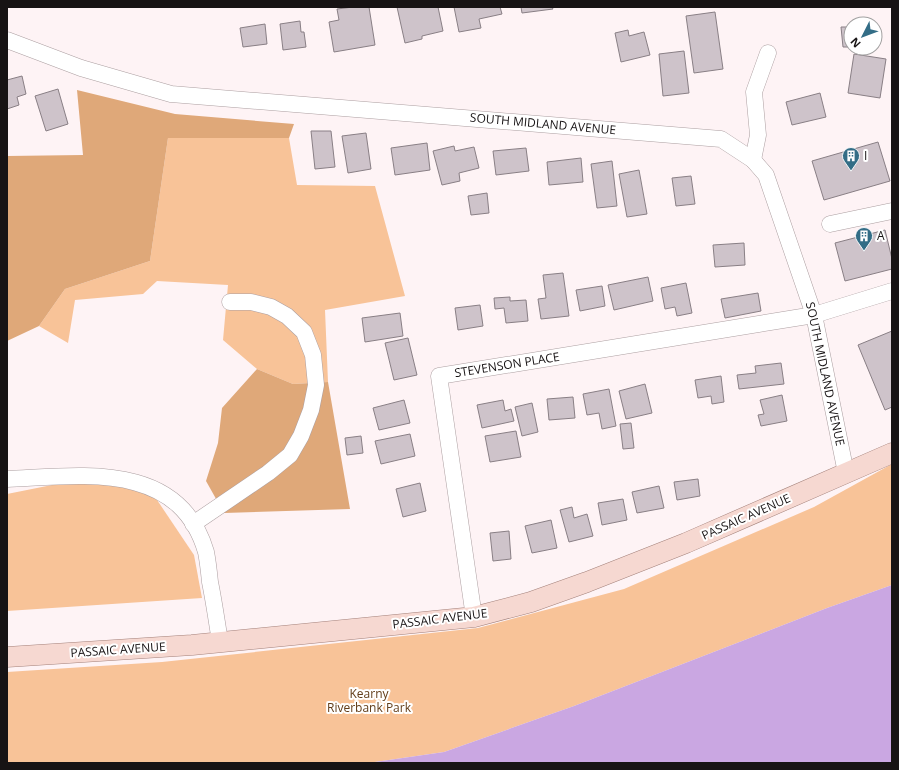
<svg xmlns="http://www.w3.org/2000/svg" width="899" height="770" font-family="'Open Sans',sans-serif">
  <style>
    .green { fill: #f8c398 }
    .forest { fill: #dfa879 }
    .water { fill: #caa7e2 }
    .building { fill: #cec3ca; stroke: #897f85 }
    .lines { fill: none; stroke-linecap: round; stroke-linejoin: round }
    .minor-casing { stroke: #ac9fa1; stroke-width: 17 }
    .major-casing { stroke: #a4827b; stroke-width: 21 }
    .minor { stroke: #fff; stroke-width: 16 }
    .major { stroke: #f6d8d1; stroke-width: 20 }
    .labels { text-anchor: middle; stroke-width: 4; stroke-linejoin: round; paint-order: stroke }
    .street-label { font-size: 12px; fill: #171314; stroke: #fff }
    .poi-label { font-size: 12px; fill: #171314; stroke: #fff; text-anchor: start }
    .park-label { font-size: 12px; fill: #613c18; stroke: #fff }
  </style>
  <rect width="100%" height="100%" fill="#fef3f5"/>
  <g class="green">
    <path d="M168,138h121l8,47 78,1 30,110 -80,14 3,72 -35,2 -36,-15 -34,-29 5,-55 -71,-4 -14,13 -68,6 -7,43 -29,-17 26,-37 85,-28z"/>
    <path d="M892,464v121l-65,23 -253,98 -130,46 -76,11h-361v-91l155,-10 316,-34 146,-39 190,-82z"/>
    <path d="M77,480l72,8 45,67 8,43 -195,13v-117z"/>
  </g>
  <g class="forest">
    <path d="M77,90l98,24 119,10 -5,14h-121l-18,123 -85,28 -26,37 -32,15v-185l76,-1z"/>
    <path d="M257,369l36,15 35,-2 22,127 -126,4 -18,-32 12,-38 4,-35z"/>
  </g>
  <path class="water" d="M892,585v178h-524l76,-11 130,-46 253,-98z"/>
  <g class="building">
    <path d="M353,7h16l6,38 -41,7 -5,-30 10,-2 -2,-11z"/>
    <path d="M397,7h41l5,24 -21,5v3l-17,4z"/>
    <path d="M454,7h46l2,7 -23,5 2,9 -22,4z"/>
    <path d="M521,7h31l1,2 -31,4z"/>
    <path d="M715,12l8,57 -29,4 -8,-57z"/>
    <path d="M300,21l1,11h3l2,15 -23,3 -3,-26z"/>
    <path d="M265,24l2,20 -24,3 -3,-19z"/>
    <path d="M841,27h10v20h-8z"/>
    <path d="M628,30l1,6 15,-4 6,23 -29,7 -6,-29z"/>
    <path d="M684,51l5,42 -26,3 -4,-42z"/>
    <path d="M854,54l32,5 -6,39 -32,-5z"/>
    <path d="M22,76l4,18 -9,3 2,8 -12,4v-29z"/>
    <path d="M58,89l10,35 -22,7 -11,-35z"/>
    <path d="M820,93l6,24 -34,8 -6,-23z"/>
    <path d="M311,131h20l4,36 -20,2z"/>
    <path d="M366,133l5,36 -23,4 -6,-37z"/>
    <path d="M878,142l12,39 -66,19 -12,-39z"/>
    <path d="M427,143l3,27 -35,5 -4,-27z"/>
    <path d="M454,146l1,5 19,-4 5,21 -20,5 1,8 -18,4 -9,-34z"/>
    <path d="M526,148l3,23 -33,4 -3,-24z"/>
    <path d="M581,158l2,24 -34,3 -2,-23z"/>
    <path d="M612,161l5,45 -20,2 -6,-44z"/>
    <path d="M639,170l8,44 -20,3 -8,-43z"/>
    <path d="M691,176l4,28 -19,2 -4,-28z"/>
    <path d="M487,193l2,20 -18,2 -3,-19z"/>
    <path d="M885,230l7,29v10l-47,12 -10,-38z"/>
    <path d="M744,243l1,22 -30,2 -2,-22z"/>
    <path d="M563,273l6,43 -28,3 -3,-20 8,-1 -3,-23z"/>
    <path d="M648,277l5,24 -39,9 -6,-25z"/>
    <path d="M686,283l6,30 -15,3 -2,-9 -10,2 -4,-21z"/>
    <path d="M602,286l3,20 -25,5 -4,-21z"/>
    <path d="M758,293l3,18 -36,7 -4,-19z"/>
    <path d="M510,297v4l16,-1 2,21 -22,2 -2,-15 -9,1 -1,-11z"/>
    <path d="M480,305l3,21 -25,4 -3,-22z"/>
    <path d="M400,313l3,23 -38,6 -3,-24z"/>
    <path d="M892,331v76l-7,3 -27,-65z"/>
    <path d="M408,338l9,37 -23,5 -9,-37z"/>
    <path d="M781,363l3,21 -45,5 -2,-14 19,-2 -1,-7z"/>
    <path d="M721,376l3,26 -12,2 -1,-8 -13,2 -3,-18z"/>
    <path d="M645,384l7,29 -26,6 -7,-28z"/>
    <path d="M609,389l7,37 -14,3 -3,-16 -12,2 -4,-21z"/>
    <path d="M782,395l5,26 -26,5 -3,-11 6,-1 -4,-14z"/>
    <path d="M573,397l2,21 -26,2 -2,-21z"/>
    <path d="M404,400l6,23 -31,7 -6,-22z"/>
    <path d="M503,400l2,11 6,-2 3,12 -32,7 -5,-23z"/>
    <path d="M532,403l6,29 -16,4 -7,-29z"/>
    <path d="M631,423l3,25 -11,1 -3,-25z"/>
    <path d="M516,431l5,26 -31,5 -5,-26z"/>
    <path d="M410,434l5,22 -34,8 -6,-23z"/>
    <path d="M361,436l2,17 -16,2 -2,-17z"/>
    <path d="M698,479l2,17 -23,4 -3,-18z"/>
    <path d="M420,483l6,28 -23,6 -7,-28z"/>
    <path d="M659,486l5,22 -27,5 -5,-21z"/>
    <path d="M623,499l4,21 -25,5 -4,-22z"/>
    <path d="M572,507l2,11 13,-4 6,22 -24,6 -9,-32z"/>
    <path d="M551,520l6,28 -25,5 -7,-27z"/>
    <path d="M509,531l2,28 -18,2 -3,-28z"/>
  </g>
  <g class="lines">
    <defs>
      <g id="minor">
        <path d="M7,40l74,28 90,26 550,45 32,21 13,15 48,140 32,158"/>
        <path d="M753,160l5,-25 -4,-43 14,-39"/>
        <path d="M830,224l62,-13"/>
        <path d="M7,479c75,-3 172,-19 199,73 2,10 3,20 4,30 4,20 7,40 10,60"/>
        <path d="M193,524l75,-51 22,-18 11,-19 10,-26 5,-25 -3,-30 -9,-23 -17,-16 -16,-9 -20,-5h-21"/>
        <path d="M474,617l-35,-241 375,-61 78,-24"/>
      </g>
      <path id="major" d="M7,657l185,-12 282,-28 57,-15 56,-20 99,-39 206,-90"/>
    </defs>
    <use href="#minor" class="minor-casing"/>
    <use href="#major" class="major-casing"/>
    <use href="#minor" class="minor"/>
    <use href="#major" class="major"/>
  </g>
  <defs>
    <symbol id="building-pin" viewBox="-11 -11 22 30"><path d="M0 17L-7.5 6A9.5 9.5 0 1 1 7.5 6Z" fill="#336d86" stroke="#fff"/><path d="M-4-6H4V6H1V3H-1V6H-4ZM-2.5-4.3h1.7v1.8h-1.7ZM.8-4.3h1.7v1.8H.8ZM-2.5-1h1.7V.8h-1.7ZM.8-1h1.7V.8H.8Z" fill="#fff"/></symbol>
  </defs>
  <g fill-rule="evenodd">
    <use href="#building-pin" x="841" y="146" width="20" height="27"/>
    <use href="#building-pin" x="854" y="226" width="20" height="27"/>
  </g>
  <g class="labels">
    <g class="street-label">
      <text transform="translate(543 124) rotate(5)" y="4">SOUTH MIDLAND AVENUE</text>
      <text transform="translate(507 365) rotate(-9)" y="4">STEVENSON PLACE</text>
      <text transform="translate(825 374) rotate(78)" y="4">SOUTH MIDLAND AVENUE</text>
      <text transform="translate(746 517) rotate(-24)" y="4">PASSAIC AVENUE</text>
      <text transform="translate(440 619) rotate(-7)" y="4">PASSAIC AVENUE</text>
      <text transform="translate(118 650) rotate(-4)" y="4">PASSAIC AVENUE</text>
    </g>
    <g class="poi-label">
      <text x="864" y="160">I</text>
      <text x="877" y="240">A</text>
    </g>
    <g class="park-label">
      <text x="369" y="698">Kearny<tspan x="369" dy="14">Riverbank Park</tspan></text>
    </g>
  </g>
  <rect width="899" height="770" fill="none" stroke="#171314" stroke-width="16"/>
  <g transform="translate(863 36) rotate(228)"><circle r="19" fill="#ffffff" stroke="#a2a1a1"/>
  <path d="M0-3L7 15L0 10L-7 15Z" fill="#336d86"/>
  <text y="-6" font-size="11" font-weight="bold" text-anchor="middle" fill="#171314">N</text>
  </g>
</svg>
